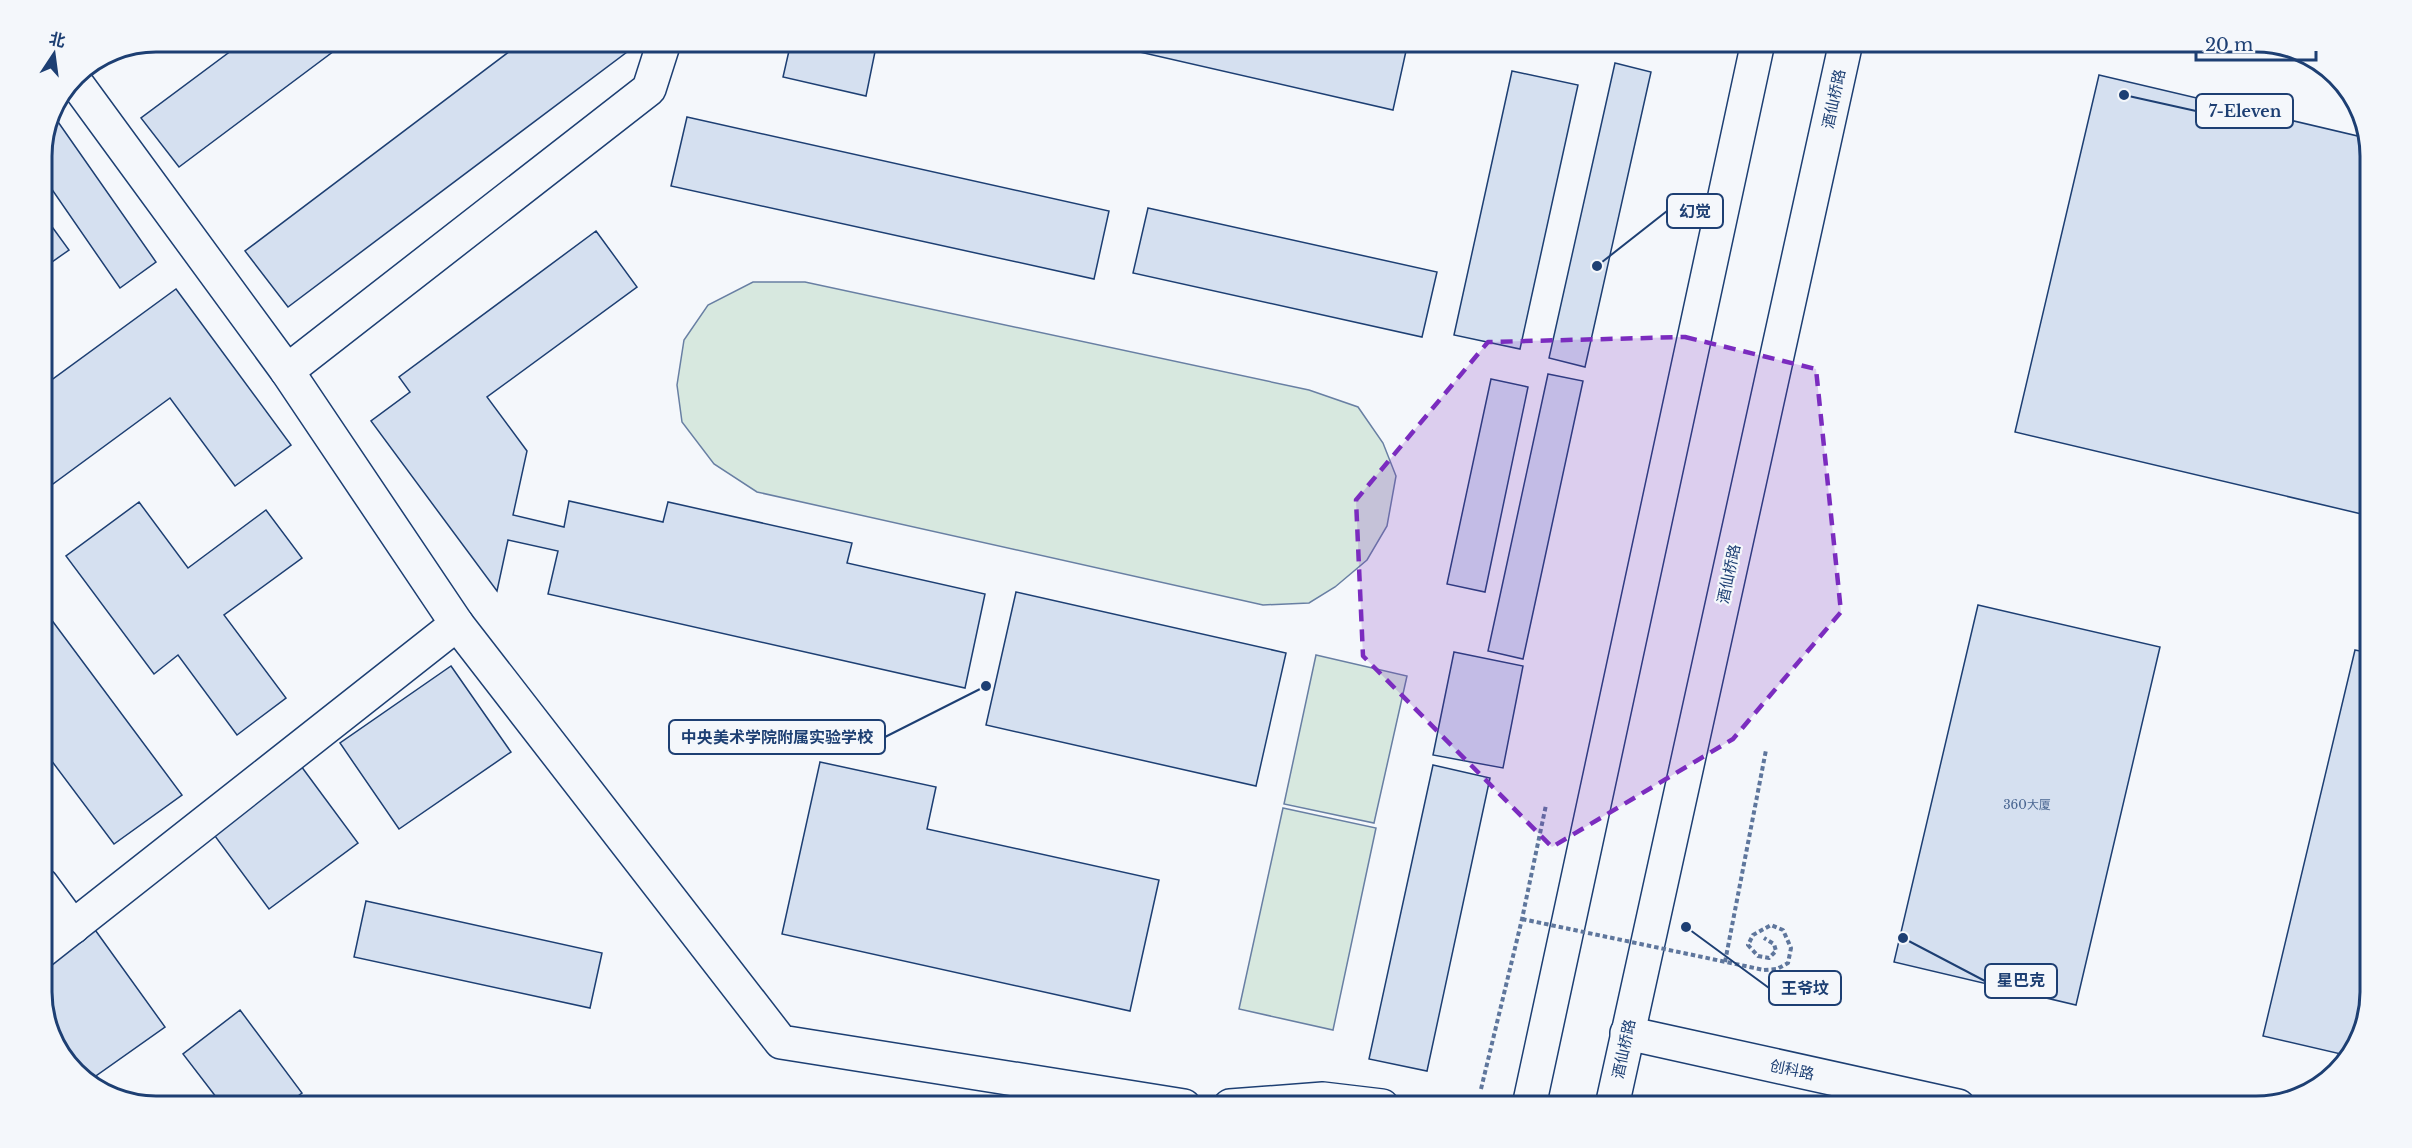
<svg xmlns="http://www.w3.org/2000/svg" width="2412" height="1148" font-family="'Libre Baskerville','Noto Sans SC',serif">
  <style>
    .green { fill: #d7e8df; stroke: #687fa3; stroke-width: 1.5 }
    .building { fill: #d5e0f0; stroke: #1d3f73; stroke-width: 1.5 }
    .lines { fill: none; stroke-linecap: round; stroke-linejoin: round }
    .minor-casing { stroke: #1d3f73; stroke-width: 36 }
    .major-casing { stroke: #1d3f73; stroke-width: 36 }
    .path { stroke: #5e769c; stroke-width: 4; stroke-dasharray: 4.5 3; stroke-linecap: butt }
    .minor { stroke: #f4f7fb; stroke-width: 33 }
    .major { stroke: #f4f7fb; stroke-width: 33 }
    .path-bridge { stroke: #5e769c; stroke-width: 4; stroke-dasharray: 4.5 3; stroke-linecap: butt }
    .marked { fill: #7b2cbf; fill-opacity: 0.2; stroke: #7b2cbf; stroke-width: 4.5; stroke-dasharray: 12 8; stroke-linejoin: round }
    .labels { text-anchor: middle; stroke-width: 4.5; stroke-linejoin: round; paint-order: stroke }
    .number-label { font-size: 12px; fill: #4b6792 }
    .street-label { font-size: 15px; fill: #1d3f73; stroke: #f4f7fb }
    .rim { fill: none; stroke: #1d3f73; stroke-width: 3 }
    .leader { fill: none; stroke: #1d3f73; stroke-width: 2 }
    .callout-dot { fill: #1d3f73; stroke: #f4f7fb; stroke-width: 2 }
    .callout { fill: #f4f7fb; stroke: #1d3f73; stroke-width: 2 }
    .callout-label { font-size: 16px; text-anchor: middle; font-weight: bold; fill: #1d3f73 }
  </style>
  <rect width="100%" height="100%" fill="#f4f7fb"/>
  <g class="green">
    <path d="M753,282h52l504,108 49,17 25,36 13,33 -9,50 -20,34 -32,27 -26,16 -46,2 -506,-113 -43,-28 -32,-42 -5,-37 7,-45 24,-35z"/>
    <path d="M1316,655l91,21 -33,147 -90,-19z"/>
    <path d="M1283,808l93,20 -43,202 -94,-21z"/>
  </g>
  <g class="building">
    <path d="M243,42h103l-167,125 -38,-49z"/>
    <path d="M522,42l117,1 -351,264 -43,-56z"/>
    <path d="M791,42h86l-11,54 -83,-19z"/>
    <path d="M1096,42h312l-15,68z"/>
    <path d="M1618,42h46l-2,8z"/>
    <path d="M1615,63l36,9 -66,295 -36,-9z"/>
    <path d="M1512,71l66,14 -58,264 -66,-14z"/>
    <path d="M2099,75l267,63 4,12v366l-355,-84z"/>
    <path d="M687,117l422,94 -15,68 -423,-93z"/>
    <path d="M56,119l100,143 -36,26 -78,-113v-25z"/>
    <path d="M1148,208l289,64 -15,65 -289,-64z"/>
    <path d="M42,213l27,37 -27,19z"/>
    <path d="M596,231l41,56 -150,110 40,54 -14,64 51,12 5,-26 94,21 5,-20 184,41 -5,20 138,31 -20,94 -417,-94 10,-43 -50,-11 -11,51 -126,-170 39,-29 -11,-15z"/>
    <path d="M176,289l115,156 -56,41 -65,-88 -128,94v-105z"/>
    <path d="M1548,374l35,7 -60,278 -35,-8z"/>
    <path d="M1491,379l37,8 -43,205 -38,-8z"/>
    <path d="M139,502l49,66 78,-58 36,48 -78,57 62,83 -49,37 -59,-80 -24,19 -88,-118z"/>
    <path d="M1016,592l270,61 -30,133 -270,-61z"/>
    <path d="M1978,605l182,42 -84,358 -182,-43z"/>
    <path d="M42,607l140,188 -68,49 -72,-96z"/>
    <path d="M2355,650l15,3v338l-9,44 -16,20 -82,-19z"/>
    <path d="M1454,652l69,14 -20,102 -70,-13z"/>
    <path d="M451,666l60,86 -112,77 -59,-86z"/>
    <path d="M820,762l116,25 -9,42 232,51 -29,131 -348,-77z"/>
    <path d="M1433,765l57,13 -63,293 -58,-12z"/>
    <path d="M301,766l57,77 -89,66 -57,-77z"/>
    <path d="M366,901l236,52 -12,55 -236,-51z"/>
    <path d="M93,927l72,100 -75,53 -24,-19 -24,-62v-35z"/>
    <path d="M240,1010l62,83 -18,13h-61l-40,-52z"/>
  </g>
  <g class="lines">
    <defs>
      <g id="minor">
        <path d="M74,80l213,291 170,253 324,418 403,64"/>
        <path d="M287,371l362,-282 15,-47"/>
        <path d="M42,885l31,42"/>
        <path d="M42,951l415,-327"/>
        <path d="M1627,1033l331,73"/>
        <path d="M1230,1106l93,-7 59,7"/>
      </g>
      <g id="major">
        <path d="M1529,1106l229,-1064"/>
        <path d="M1612,1106l234,-1064"/>
      </g>
    </defs>
    <use href="#minor" class="minor-casing"/>
    <use href="#major" class="major-casing"/>
    <g class="path">
      <path d="M1725,962l41,-212"/>
      <path d="M1764,970l13,-1 11,-6 3,-15 -8,-18 -12,-5 -18,10 -5,10 10,11 11,2 7,-7 -2,-7 -10,-6"/>
      <path d="M1481,1089l41,-170 24,-114"/>
    </g>
    <use href="#minor" class="minor"/>
    <use href="#major" class="major"/>
    <path class="path-bridge" d="M1522,919l242,51"/>
  </g>
  <path class="marked" d="M1685,337l131,32 25,243 -108,127 -181,108 -189,-191 -7,-156 132,-158z"/>
  <g class="labels">
    <g class="number-label">
      <text x="2027" y="809">360大厦</text>
    </g>
    <g class="street-label">
      <text transform="translate(1834 99) rotate(-78)" y="5">酒仙桥路</text>
      <text transform="translate(1729 574) rotate(-78)" y="5">酒仙桥路</text>
      <text transform="translate(1624 1049) rotate(-78)" y="5">酒仙桥路</text>
      <text transform="translate(1792 1070) rotate(12)" y="5">创科路</text>
    </g>
  </g>
  <path d="M0 0H2412V1148H0ZM156 52H2256A104 104 0 0 1 2360 156V992A104 104 0 0 1 2256 1096H156A104 104 0 0 1 52 992V156A104 104 0 0 1 156 52Z" fill="#f4f7fb" fill-rule="evenodd"/>
  <path class="rim" d="M156 52H2256A104 104 0 0 1 2360 156V992A104 104 0 0 1 2256 1096H156A104 104 0 0 1 52 992V156A104 104 0 0 1 156 52Z"/>
  <path class="leader" d="M2124 95L2196 111M1597 266L1667 211M986 686L885 737M1903 938L1985 981M1686 927L1769 988"/>
  <g class="callout-dot">
    <circle cx="2124" cy="95" r="6"/>
    <circle cx="1597" cy="266" r="6"/>
    <circle cx="986" cy="686" r="6"/>
    <circle cx="1903" cy="938" r="6"/>
    <circle cx="1686" cy="927" r="6"/>
  </g>
  <g class="callout">
    <rect x="2196" y="94" width="97" height="34" rx="6"/>
    <rect x="1667" y="194" width="56" height="34" rx="6"/>
    <rect x="669" y="720" width="216" height="34" rx="6"/>
    <rect x="1985" y="964" width="72" height="34" rx="6"/>
    <rect x="1769" y="971" width="72" height="34" rx="6"/>
  </g>
  <g class="callout-label">
    <text x="2245" y="117">7-Eleven</text>
    <text x="1695" y="217">幻觉</text>
    <text x="777" y="743">中央美术学院附属实验学校</text>
    <text x="2021" y="986">星巴克</text>
    <text x="1805" y="994">王爷坟</text>
  </g>
  <g transform="translate(54 54) rotate(13)" stroke="#f4f7fb" stroke-width="4.5" paint-order="stroke">
  <path d="M0-4.5L10 22L0 15L-10 22Z" fill="#1d3f73"/>
  <text y="-9" font-size="16" font-weight="bold" text-anchor="middle" fill="#1d3f73">北</text>
  </g>
  <path d="M2196 51v9h120v-9" fill="none" stroke="#1d3f73" stroke-width="3"/>
  <text x="2205" y="51" font-size="18" fill="#1d3f73" stroke="#f4f7fb" stroke-width="4.5" paint-order="stroke">20 m</text>
</svg>
